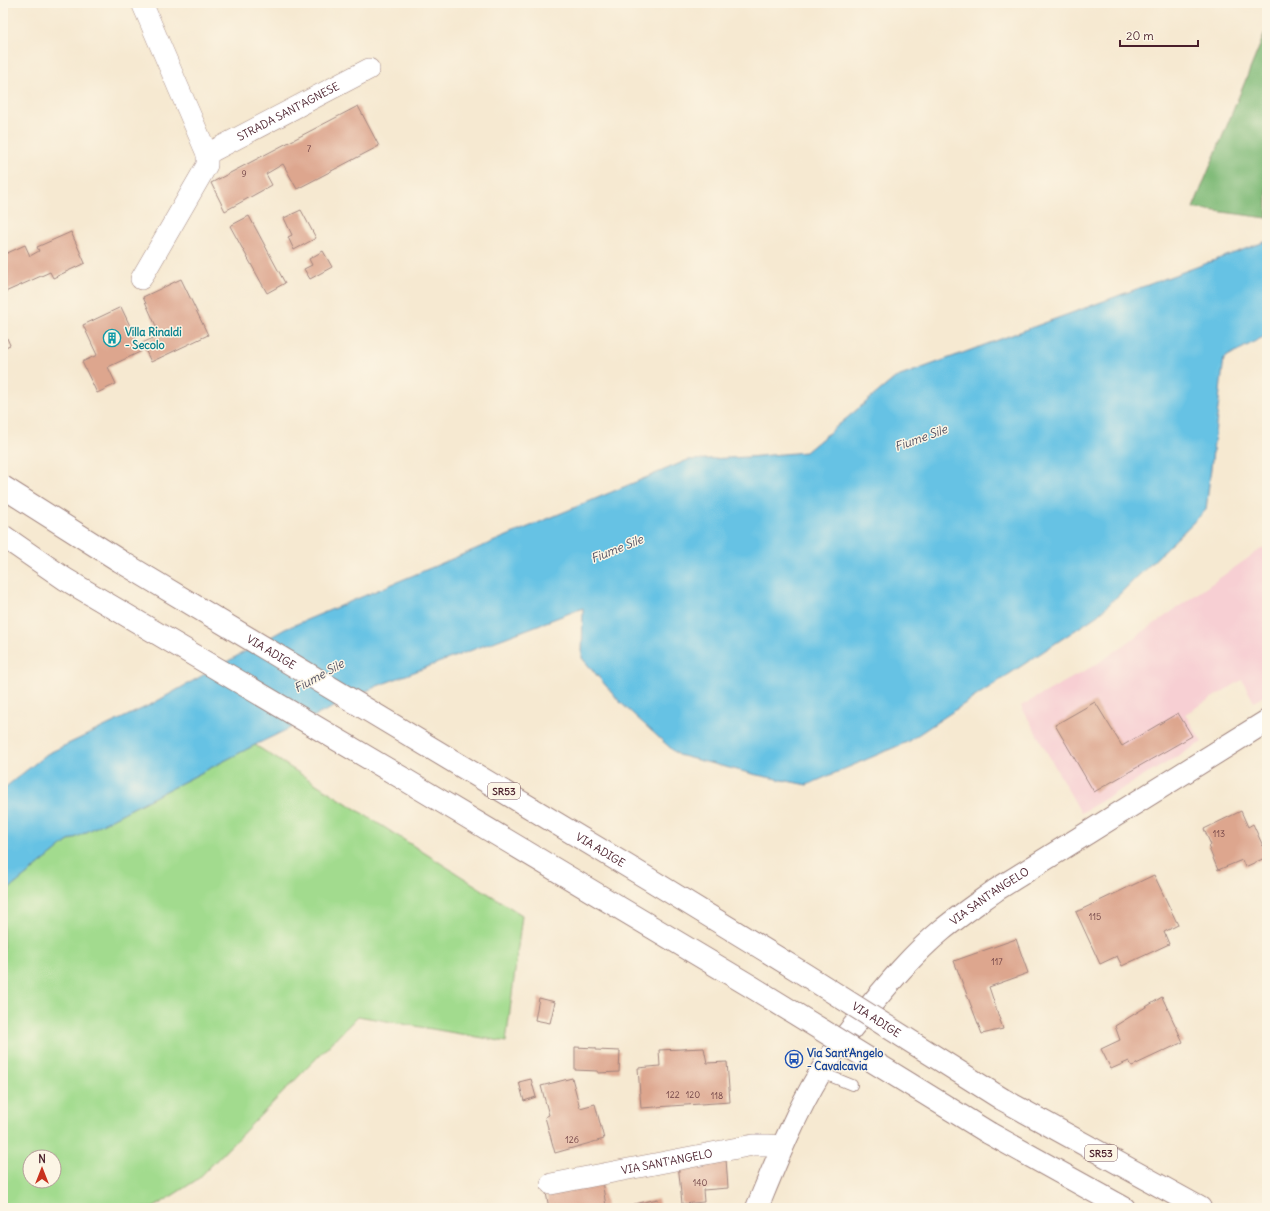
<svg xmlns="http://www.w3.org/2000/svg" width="1270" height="1211" font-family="Delius,sans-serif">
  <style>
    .built { fill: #f7cfd3 }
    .green { fill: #a2db8e; stroke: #767d5c; fill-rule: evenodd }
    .forest { fill: #81bb79; stroke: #666d52 }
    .water { fill: #66c2e4; stroke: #587088 }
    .building { fill: #dda68e }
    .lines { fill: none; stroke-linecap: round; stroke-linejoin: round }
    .service-casing { stroke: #a0847e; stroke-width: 12 }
    .minor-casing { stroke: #a0847e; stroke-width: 22 }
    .tertiary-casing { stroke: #a0847e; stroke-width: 24 }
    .trunk-casing { stroke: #a0847e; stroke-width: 24 }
    .service { stroke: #fff; stroke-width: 10 }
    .minor { stroke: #fff; stroke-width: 21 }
    .tertiary { stroke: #fff; stroke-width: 22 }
    .trunk { stroke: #fff; stroke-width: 22 }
    .trunk-bridge-casing { stroke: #a0847e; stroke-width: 24; stroke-linecap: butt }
    .trunk-bridge { stroke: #fff; stroke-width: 22 }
    .labels { text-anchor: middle; stroke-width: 3; stroke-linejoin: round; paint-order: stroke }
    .number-label { font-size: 9px; fill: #6f4144 }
    .shield { fill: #fcf5e5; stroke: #7f5f63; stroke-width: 1 }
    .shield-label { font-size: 10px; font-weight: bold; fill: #4a1f2b }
    .street-label { font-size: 11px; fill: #4a1f2b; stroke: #fcf5e5 }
    .culture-label { font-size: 11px; font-weight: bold; fill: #0d838f; stroke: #fcf5e5; text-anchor: start }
    .transit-label { font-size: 11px; font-weight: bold; fill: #164399; stroke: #fcf5e5; text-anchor: start }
    .water-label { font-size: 12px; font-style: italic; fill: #525062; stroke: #fcf5e5 }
  </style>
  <rect width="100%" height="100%" fill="#fcf5e5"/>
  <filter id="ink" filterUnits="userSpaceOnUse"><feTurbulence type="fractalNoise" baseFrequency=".025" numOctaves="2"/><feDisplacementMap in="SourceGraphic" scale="8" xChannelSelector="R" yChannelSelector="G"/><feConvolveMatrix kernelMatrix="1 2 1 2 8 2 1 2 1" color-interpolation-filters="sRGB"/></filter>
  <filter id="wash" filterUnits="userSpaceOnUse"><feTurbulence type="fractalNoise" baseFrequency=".012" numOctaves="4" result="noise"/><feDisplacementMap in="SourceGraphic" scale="16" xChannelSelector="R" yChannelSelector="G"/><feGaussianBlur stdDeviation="0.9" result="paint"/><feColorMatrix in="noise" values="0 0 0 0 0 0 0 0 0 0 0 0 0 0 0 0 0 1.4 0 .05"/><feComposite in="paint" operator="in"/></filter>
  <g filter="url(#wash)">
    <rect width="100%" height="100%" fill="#f6e9d1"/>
    <path class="built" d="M1264,547l3,4v143l-13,8 -12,-22 -57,34 17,28 -121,71 -60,-107 76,-42z"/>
    <path class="green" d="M255,745l267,170 -16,127 -148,-26 -160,163 -45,29h-150v-314l64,-52zM30,1157h24v24h-24z"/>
    <path class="forest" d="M1267,28v190l-74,-10z"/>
    <path class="water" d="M1267,241v94l-43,23 -18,152 -108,105 -191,127 -100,43 -50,-10 -79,-20 -58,-53 -38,-44 1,-50 -206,78 -122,59 -188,97 -64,52v-105l44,-35 105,-50 133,-75 403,-169 60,-3 58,-5 89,-74z"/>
    <g id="blocks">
      <g class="building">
        <path d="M358,106l21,40 -82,43 -14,-25 -17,10 6,11 -47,26 -14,-28z"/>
        <path d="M301,210l15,28 -22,12 -6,-13 4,-2 -8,-17z"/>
        <path d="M249,216l36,67 -18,10 -37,-67z"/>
        <path d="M71,232l14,31 -32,15 -3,-6 -47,21v-38l22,-10 5,11 9,-5 -2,-4z"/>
        <path d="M323,251l9,16 -22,12 -6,-10 8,-4 -3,-6z"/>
        <path d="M181,279l27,56 -57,27 -9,-19 18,-8 -17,-38z"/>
        <path d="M121,307l21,44 -34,16 8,17 -19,9 -15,-31 15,-7 -14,-30z"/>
        <path d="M3,329l7,16 -7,3z"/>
        <path d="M1095,702l27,44 56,-33 14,23 -98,56 -39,-67z"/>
        <path d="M1241,811l7,16 5,-3 14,31v2l-22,10 -3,-7 -24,10 -10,-24 3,-1 -7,-16z"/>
        <path d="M1154,875l24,50 -14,7 5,12 -47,22 -5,-10 -17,8 -24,-52z"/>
        <path d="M1016,939l12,34 -39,14 14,42 -21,5 -28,-73z"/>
        <path d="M1162,997l21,45 -51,24 -3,-5 -18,8 -10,-20 19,-9 -5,-14z"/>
        <path d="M539,998l16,4 -5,21 -15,-3z"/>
        <path d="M575,1047l21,1v2l24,1 -1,21 -21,1v-2l-23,-1z"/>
        <path d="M704,1048l3,15 20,-1 3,40 -89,6 -3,-40 22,-2 -1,-16z"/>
        <path d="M572,1078l8,30 15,-4 9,35 -49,14 -10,-36 4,-2 -8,-29z"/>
        <path d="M531,1079l5,18 -12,4 -5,-19z"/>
        <path d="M726,1159l2,29 -25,2 1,12 -22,2 -4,-41z"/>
        <path d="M602,1181l4,25 -9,2h-48l-3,-15z"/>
        <path d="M658,1199l2,9h-25l-1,-4z"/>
      </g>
    </g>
  </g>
  <g filter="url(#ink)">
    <use href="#blocks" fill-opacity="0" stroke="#a0847e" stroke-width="1"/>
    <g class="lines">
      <defs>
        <path id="service" d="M820,1072l32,13"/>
        <g id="minor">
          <path id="s1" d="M142,3l65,151 162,-85"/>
          <path d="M141,279l66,-114v-11"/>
          <path id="s2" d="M551,1184l202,-39h15l15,1"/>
        </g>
        <g id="tertiary">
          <path id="s3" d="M757,1208c19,-46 37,-92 63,-135 13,-22 29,-42 45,-61 24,-29 48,-58 77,-82 17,-14 36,-27 54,-40l271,-169"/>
        </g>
        <g id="trunk">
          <path d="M1002,1099l198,109"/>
          <path d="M989,1133l135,75"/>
        </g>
      </defs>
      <use href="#service" class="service-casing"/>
      <use href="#minor" class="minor-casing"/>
      <use href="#tertiary" class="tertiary-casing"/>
      <use href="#trunk" class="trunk-casing"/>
      <use href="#service" class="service"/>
      <use href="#minor" class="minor"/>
      <use href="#tertiary" class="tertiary"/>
      <use href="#trunk" class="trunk"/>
      <defs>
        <g id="trunk-bridge">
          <path id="s4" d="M3,487l117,74 529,318 155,95 198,125"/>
          <path d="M3,536l62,43 339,200 348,208 237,146"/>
        </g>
      </defs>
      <use href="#trunk-bridge" class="trunk-bridge-casing"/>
      <use href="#trunk-bridge" class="trunk-bridge"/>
    </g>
  </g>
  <defs>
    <symbol id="building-ring" viewBox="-11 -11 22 22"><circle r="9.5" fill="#fcf5e5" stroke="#0f9aa8" stroke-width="1.5"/><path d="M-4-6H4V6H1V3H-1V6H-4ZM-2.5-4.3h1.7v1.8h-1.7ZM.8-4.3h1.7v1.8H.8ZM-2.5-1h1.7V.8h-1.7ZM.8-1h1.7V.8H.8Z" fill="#0f9aa8"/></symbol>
    <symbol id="bus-ring" viewBox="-11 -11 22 22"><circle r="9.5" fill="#fcf5e5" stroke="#1a4fb4" stroke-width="1.5"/><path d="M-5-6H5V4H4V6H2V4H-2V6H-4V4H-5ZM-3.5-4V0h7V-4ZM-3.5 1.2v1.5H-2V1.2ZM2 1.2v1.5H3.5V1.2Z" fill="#1a4fb4"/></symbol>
  </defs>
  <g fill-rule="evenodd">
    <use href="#building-ring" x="102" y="328" width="20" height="20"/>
    <use href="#bus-ring" x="784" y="1049" width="20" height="20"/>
  </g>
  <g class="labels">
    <g class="number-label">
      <text x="309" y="152">7</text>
      <text x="244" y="177">9</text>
      <text x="1219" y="837">113</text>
      <text x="1095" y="920">115</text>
      <text x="997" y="965">117</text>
      <text x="673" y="1098">122</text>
      <text x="693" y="1098">120</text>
      <text x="717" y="1099">118</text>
      <text x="572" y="1143">126</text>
      <text x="700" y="1186">140</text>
    </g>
    <g class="shield">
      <rect x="488" y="783" width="32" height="16" rx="3"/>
      <rect x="1085" y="1145" width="32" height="16" rx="3"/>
    </g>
    <g class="shield-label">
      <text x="504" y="795">SR53</text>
      <text x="1101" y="1157">SR53</text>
    </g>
    <g class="street-label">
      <text dy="4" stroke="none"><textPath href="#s1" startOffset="256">STRADA SANT'AGNESE</textPath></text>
      <text dy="4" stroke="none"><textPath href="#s4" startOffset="315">VIA ADIGE</textPath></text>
      <text dy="4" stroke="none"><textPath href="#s4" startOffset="699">VIA ADIGE</textPath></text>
      <text dy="4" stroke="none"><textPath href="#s3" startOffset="396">VIA SANT'ANGELO</textPath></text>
      <text dy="4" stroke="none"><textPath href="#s4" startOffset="1023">VIA ADIGE</textPath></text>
      <text dy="4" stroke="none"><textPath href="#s2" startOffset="118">VIA SANT'ANGELO</textPath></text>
    </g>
    <g class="culture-label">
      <text x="125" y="336">Villa Rinaldi<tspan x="125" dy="13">- Secolo</tspan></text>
    </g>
    <g class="transit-label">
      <text x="807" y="1057">Via Sant'Angelo<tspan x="807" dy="13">- Cavalcavia</tspan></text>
    </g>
    <g class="water-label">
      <text transform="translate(921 438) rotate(-20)" y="4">Fiume Sile</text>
      <text transform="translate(617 549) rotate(-22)" y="4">Fiume Sile</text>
      <text transform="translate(319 676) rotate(-29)" y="4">Fiume Sile</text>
    </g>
  </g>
  <rect width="1270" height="1211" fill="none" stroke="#fcf5e5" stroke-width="16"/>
  <g transform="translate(42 1169)"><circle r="19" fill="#fcf5e5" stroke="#b59f9b"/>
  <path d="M0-3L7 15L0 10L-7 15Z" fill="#c8321e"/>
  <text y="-6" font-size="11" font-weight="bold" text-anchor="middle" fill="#4a1f2b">N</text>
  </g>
  <path d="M1120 40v6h78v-6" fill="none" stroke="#4a1f2b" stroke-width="2"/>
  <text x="1126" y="40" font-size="12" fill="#4a1f2b" stroke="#fcf5e5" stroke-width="3" paint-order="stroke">20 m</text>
</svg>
